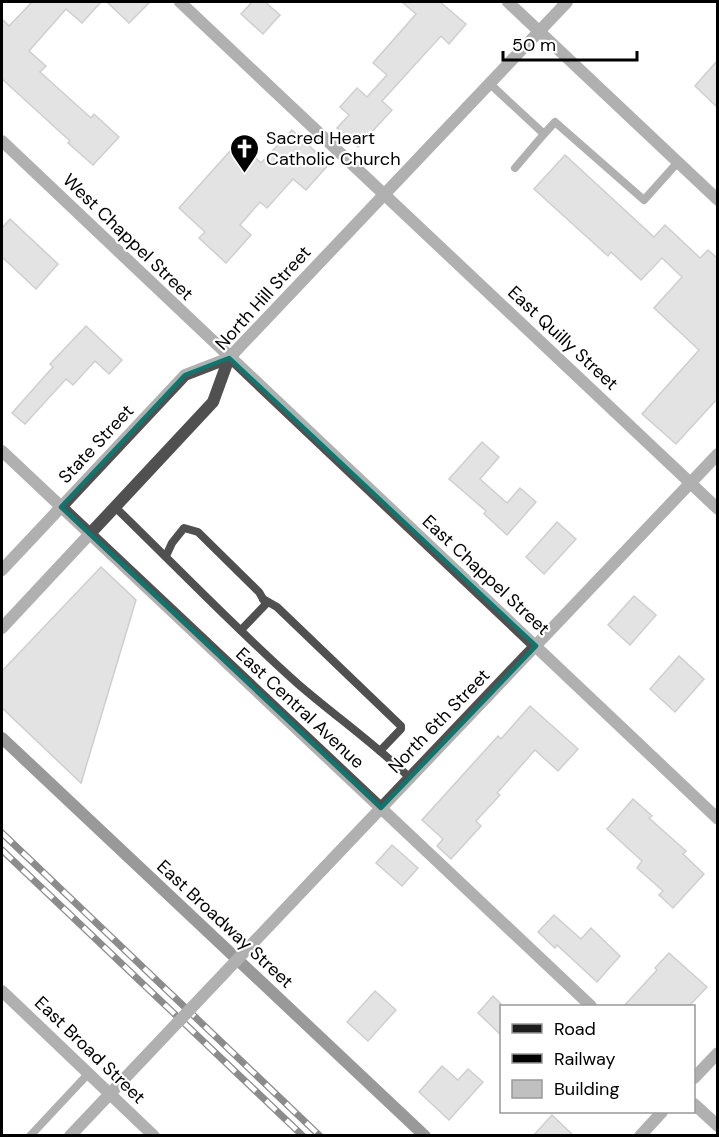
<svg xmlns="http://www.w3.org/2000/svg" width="719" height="1137" font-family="'DM Sans',sans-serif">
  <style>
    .building { fill: #c0c0c0; stroke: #949494; stroke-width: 1.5 }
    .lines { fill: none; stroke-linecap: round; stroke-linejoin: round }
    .service { stroke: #505050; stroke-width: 8 }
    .minor { stroke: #505050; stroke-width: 12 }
    .tertiary { stroke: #505050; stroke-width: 12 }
    .secondary { stroke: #1d1d1d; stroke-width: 12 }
    .rail-casing { stroke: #000; stroke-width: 7 }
    .rail { stroke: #fff; stroke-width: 4.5; stroke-dasharray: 14; stroke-linecap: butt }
    .minor-bridge { stroke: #505050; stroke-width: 12 }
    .marked { fill: none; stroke: #0f766e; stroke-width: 4.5; stroke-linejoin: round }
    .labels { text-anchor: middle; stroke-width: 4.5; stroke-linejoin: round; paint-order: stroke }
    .poi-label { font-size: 18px; fill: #000; stroke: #fff; text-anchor: start }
    .street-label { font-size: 18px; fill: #000; stroke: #fff }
  </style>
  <rect width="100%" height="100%" fill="#fff"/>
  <g class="building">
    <path d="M32,2h69l-19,21 -16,-14 -37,42 17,15 -6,6 51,46 3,-4 25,23 -26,28 -25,-22 2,-2 -68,-62v-60l7,7z"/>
    <path d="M107,2h43l-21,21z"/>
    <path d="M252,2h13l15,13 -17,19 -22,-20z"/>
    <path d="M402,2h38l26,22 -17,20 -8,-8 -59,65 10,9 -34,37 -21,-19 12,-13 -9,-8 17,-19 10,9 20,-22 -14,-12 43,-49z"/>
    <path d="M717,61v46l-22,-21z"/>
    <path d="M292,130l37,34 -23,26 -13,-11 -26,29 -7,-6 -20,23 11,10 -25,28 -27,-25 6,-6 -26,-24 59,-66 23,21z"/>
    <path d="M565,155l89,82 11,-12 35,33 8,-8 9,8v141l-41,45 -34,-30 57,-64 -45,-42 28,-31 -20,-19 -21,22 -30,-28 -3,4 -74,-67z"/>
    <path d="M10,219l48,45 -22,25 -34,-32v-29z"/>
    <path d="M86,326l36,34 -13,14 -14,-13 -22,24 -7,-6 -41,45 -13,-11 41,-46 -3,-3z"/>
    <path d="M482,442l17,15 -19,22 27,24 13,-15 16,14 -29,33 -23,-21 2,-3 -37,-32z"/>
    <path d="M557,522l19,17 -32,35 -18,-17z"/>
    <path d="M101,567l35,33 -55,183 -79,-75v-37z"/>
    <path d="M634,596l22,19 -26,30 -22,-20z"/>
    <path d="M679,656l25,23 -29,33 -25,-23z"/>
    <path d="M530,706l48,43 -20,22 -23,-21 -38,43 3,2 -24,26 5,5 -30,33 -14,-13 6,-7 -21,-19 76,-84 3,3z"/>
    <path d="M633,799l19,17 -3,2 37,33 -3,3 21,20 -31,34 -14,-13 4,-4 -26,-23 5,-7 -35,-32z"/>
    <path d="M392,845l26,23 -16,18 -26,-23z"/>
    <path d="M554,915l27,24 10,-11 29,28 -23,26 -40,-37 -2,3 -17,-16z"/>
    <path d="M669,953l38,34 -18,19h-65l33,-36 -2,-2z"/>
    <path d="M375,991l21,19 -28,31 -21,-19z"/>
    <path d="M493,996l8,8v31l-23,-22z"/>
    <path d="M442,1066l16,14 10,-11 15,13 -34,38 -30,-28z"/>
    <path d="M552,1115l22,21h-41z"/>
  </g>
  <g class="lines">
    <g class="service">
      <path d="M489,83l55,51 11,-12 89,78 34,-38"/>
      <path d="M515,168l29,-34"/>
      <path d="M115,507c61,59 120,121 183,177 37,32 77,60 112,94"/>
      <path d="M166,556l6,-13 12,-15 14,4 61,60 7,12 -25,26"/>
      <path d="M263,599l14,8 124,119v3l-21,22"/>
      <path d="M30,1136l58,-62"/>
    </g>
    <g class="minor">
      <path d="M180,2l538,507"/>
      <path d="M508,2l210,198"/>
      <path d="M2,141l716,678"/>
      <path d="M2,451l589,555"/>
      <path d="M324,868l394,-414"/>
      <path d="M2,991l152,145"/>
      <path d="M694,1078l24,-25"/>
      <path d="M694,1104l24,22"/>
      <path d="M640,1136l22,-24"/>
    </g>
    <g class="tertiary">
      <path d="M2,570l183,-195 44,-17"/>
      <path d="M2,628l211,-226 16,-44 338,-356"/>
    </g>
    <path class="secondary" d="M2,738l423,398"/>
    <defs>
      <g id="rail">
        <path d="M2,833l318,303"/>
        <path d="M2,850l301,286"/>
      </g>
    </defs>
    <use href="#rail" class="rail-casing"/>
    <use href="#rail" class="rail"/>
    <path class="minor-bridge" d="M70,1136l254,-268"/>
  </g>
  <path d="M0 0H719V1137H0ZM229,358l307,288 -155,162 -320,-301 124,-132z" fill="#fff" fill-opacity=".55" fill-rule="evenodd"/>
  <path class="marked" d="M229,358l307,288 -155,162 -320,-301 124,-132z"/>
  <defs>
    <symbol id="church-pin" viewBox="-11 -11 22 30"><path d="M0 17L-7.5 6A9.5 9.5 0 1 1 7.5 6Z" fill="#000" stroke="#fff"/><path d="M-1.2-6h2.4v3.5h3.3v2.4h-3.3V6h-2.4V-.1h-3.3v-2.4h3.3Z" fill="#fff"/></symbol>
  </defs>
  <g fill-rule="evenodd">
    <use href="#church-pin" x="228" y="132" width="33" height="45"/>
  </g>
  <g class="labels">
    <g class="poi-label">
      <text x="266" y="144">Sacred Heart<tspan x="266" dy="21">Catholic Church</tspan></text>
    </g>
    <g class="street-label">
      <text transform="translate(128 237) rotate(44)" y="6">West Chappel Street</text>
      <text transform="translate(263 298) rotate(-48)" y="6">North Hill Street</text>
      <text transform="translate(563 338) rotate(43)" y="6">East Quilly Street</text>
      <text transform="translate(96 444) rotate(-47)" y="6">State Street</text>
      <text transform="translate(486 575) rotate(43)" y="6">East Chappel Street</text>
      <text transform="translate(300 708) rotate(43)" y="6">East Central Avenue</text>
      <text transform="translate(439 721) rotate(-46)" y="6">North 6th Street</text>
      <text transform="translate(225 924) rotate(43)" y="6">East Broadway Street</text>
      <text transform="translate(90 1050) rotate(44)" y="6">East Broad Street</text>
    </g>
  </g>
  <rect width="719" height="1137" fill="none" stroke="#000000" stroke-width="6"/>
  <rect x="500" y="1005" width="195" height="108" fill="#ffffff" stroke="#999999" stroke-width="1.5"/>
  <rect x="512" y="1024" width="30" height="9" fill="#1d1d1d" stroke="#999999" stroke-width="1.5"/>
  <text x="554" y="1035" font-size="18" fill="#000000">Road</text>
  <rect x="512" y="1054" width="30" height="9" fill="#000000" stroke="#999999" stroke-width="1.5"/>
  <text x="554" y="1065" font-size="18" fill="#000000">Railway</text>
  <rect x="512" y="1080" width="30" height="18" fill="#c0c0c0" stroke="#999999" stroke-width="1.5"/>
  <text x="554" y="1095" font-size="18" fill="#000000">Building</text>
  <path d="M503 51v9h134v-9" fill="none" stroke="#000000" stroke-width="3"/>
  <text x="512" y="51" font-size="18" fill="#000000" stroke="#ffffff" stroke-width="4.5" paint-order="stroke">50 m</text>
</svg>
